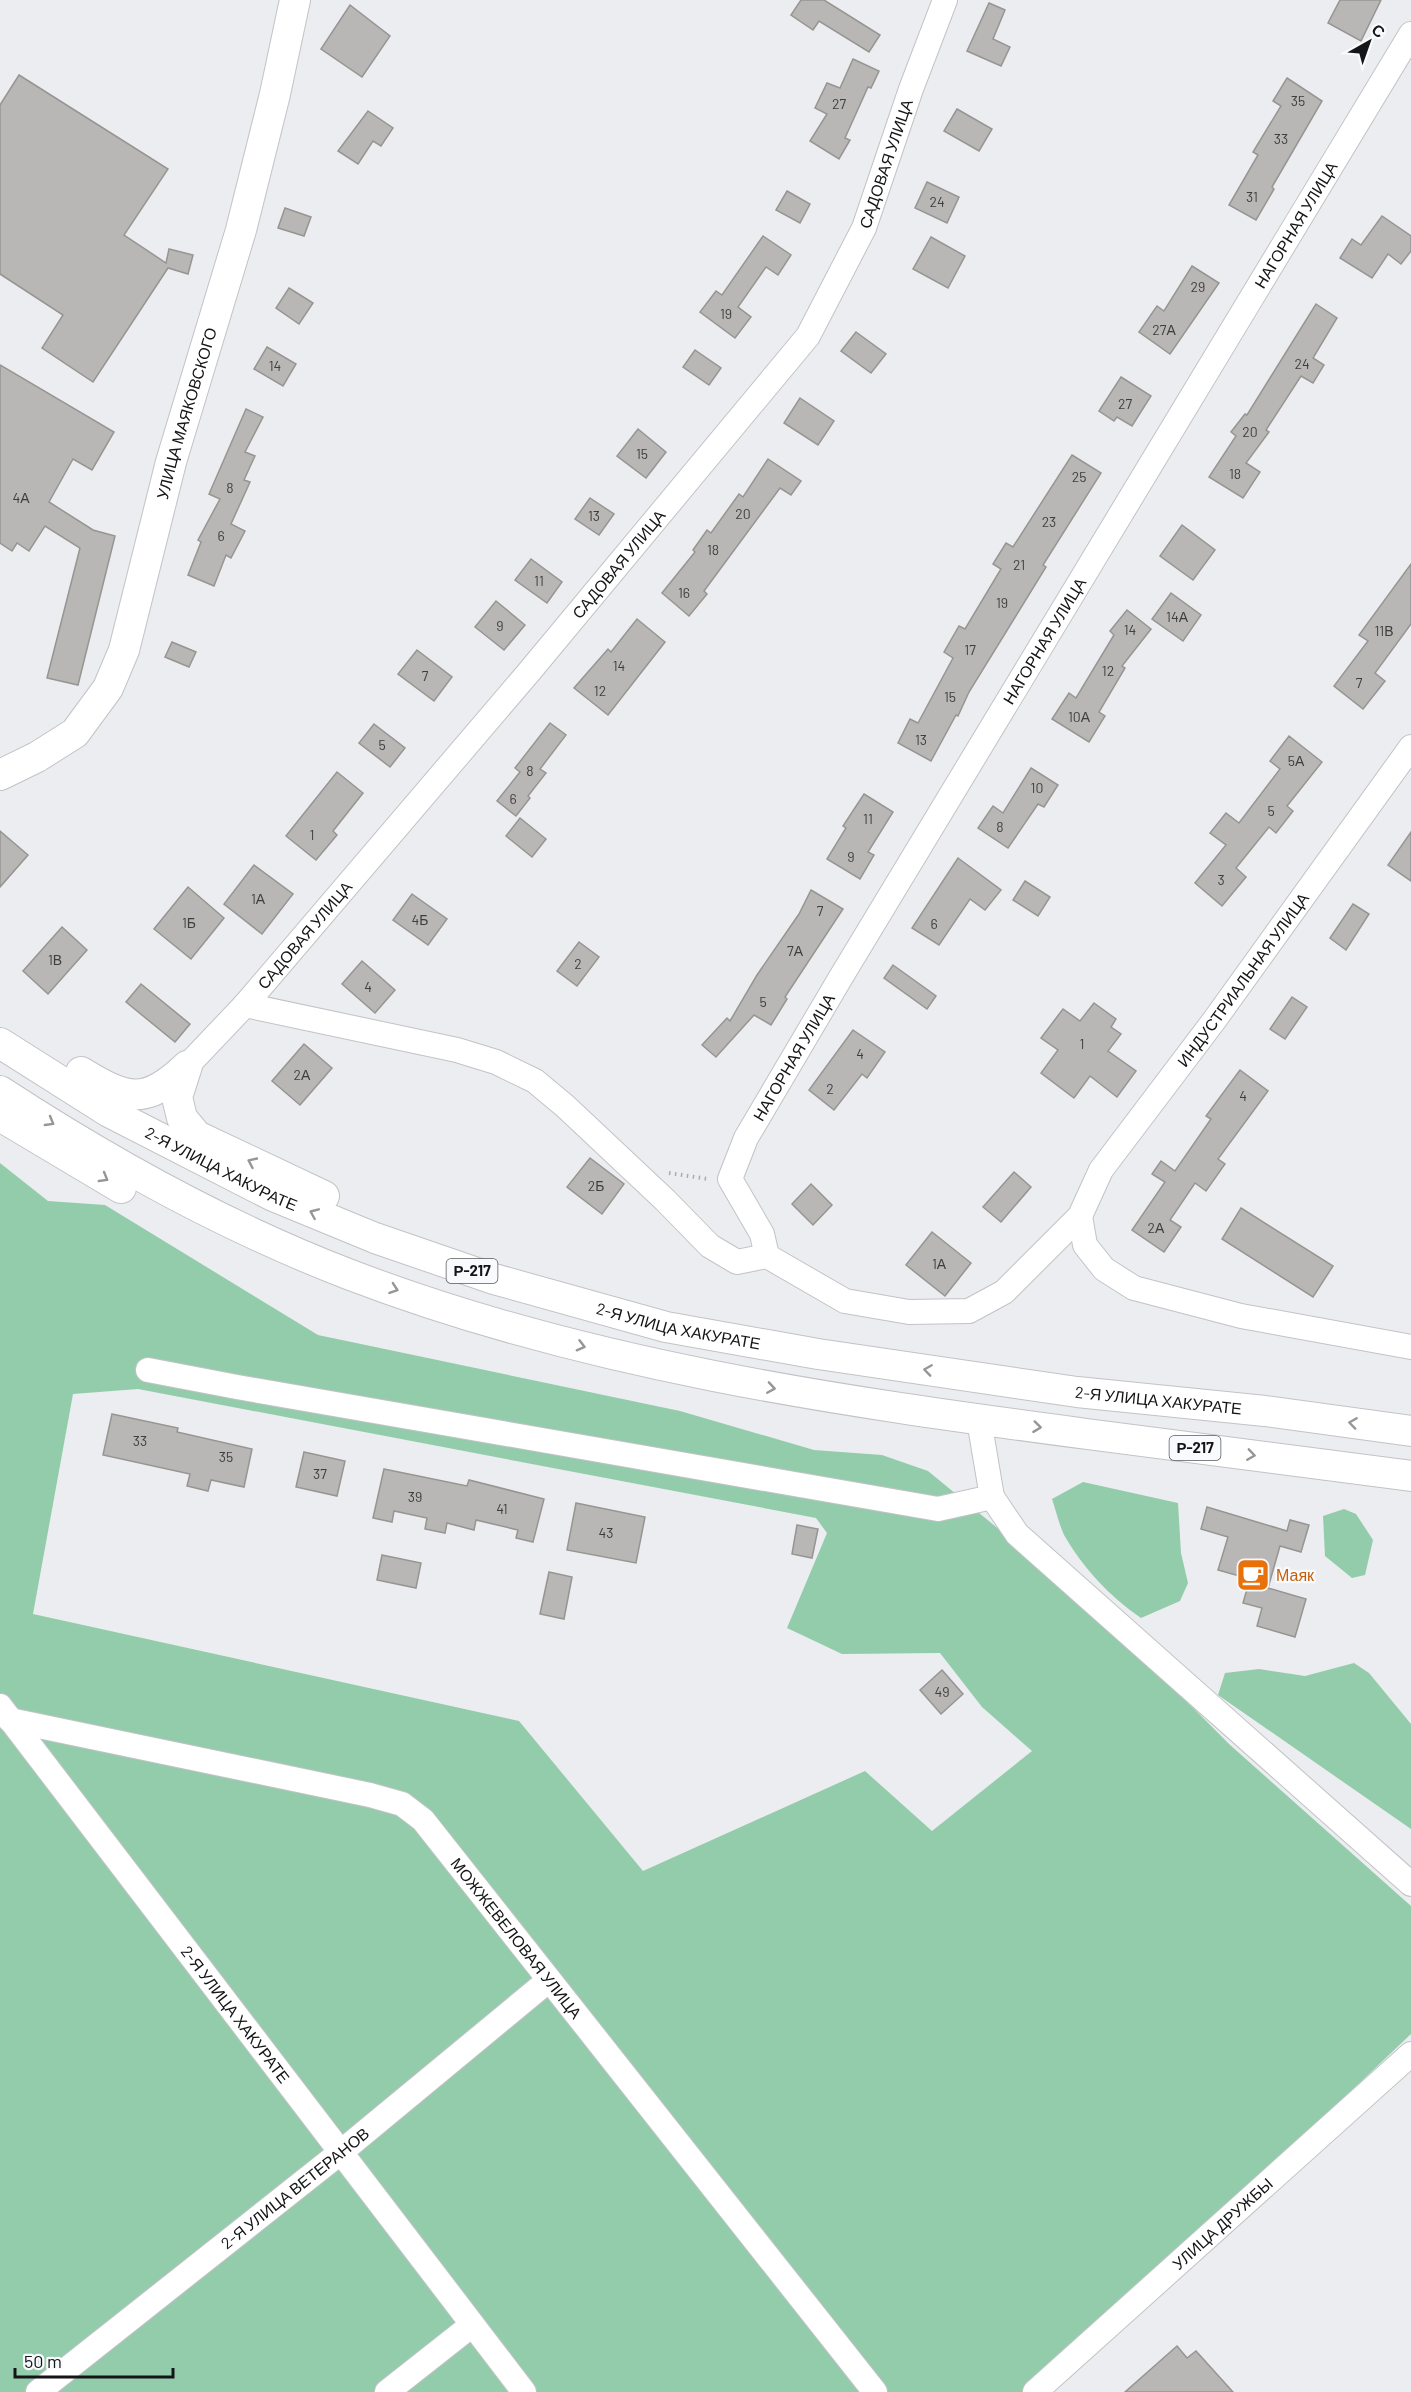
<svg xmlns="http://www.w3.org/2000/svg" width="1411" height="2392" font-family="Barlow,sans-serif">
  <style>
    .green { fill: #93ccab; fill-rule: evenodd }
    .building { fill: #b9b7b5; stroke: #969592; stroke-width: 1.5 }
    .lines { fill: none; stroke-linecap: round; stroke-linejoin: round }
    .minor-casing { stroke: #c2c3c6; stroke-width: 26 }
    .major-casing { stroke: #c2c3c6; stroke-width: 32 }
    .path { stroke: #aaabad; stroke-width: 4; stroke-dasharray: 1.5 4.5; stroke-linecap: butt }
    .minor { stroke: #fff; stroke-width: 24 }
    .major { stroke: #fff; stroke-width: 30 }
    .oneway { stroke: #959696 }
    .labels { text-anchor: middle; stroke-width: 4.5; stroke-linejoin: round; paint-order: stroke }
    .number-label { font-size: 14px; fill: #3d3e3e }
    .shield { fill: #f9fafd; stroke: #595a5b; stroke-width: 1.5 }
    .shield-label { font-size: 15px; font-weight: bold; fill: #141516 }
    .street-label { font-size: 16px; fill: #141516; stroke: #f9fafd }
    .food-label { font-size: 16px; fill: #c56008; stroke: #f9fafd; text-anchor: start }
  </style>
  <rect width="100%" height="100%" fill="#ecedf0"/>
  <g class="green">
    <path d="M0,1163l48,38 57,4 213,130 362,76 134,39 68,5 46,16 163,134 138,139 182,162v128l-260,247 -129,111h-1022zM138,1389l678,129 11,15 -40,95 55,26 98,-1 42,54 50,44 -100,80 -67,-60 -222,100 -124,-150 -486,-107 40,-220z"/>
    <path d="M1083,1482l95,21 3,50 7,30 -8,18 -39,17c-31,-21 -58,-50 -77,-83 -5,-11 -8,-24 -12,-36z"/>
    <path d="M1344,1509l12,5 17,26 -8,35 -13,3 -27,-22 -2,-40z"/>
    <path d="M1354,1663l15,10 42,51v105l-193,-134 7,-22 34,-4 46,7z"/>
  </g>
  <g class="building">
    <path d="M801,0h23l56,35 -11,17 -50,-31 -6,9 -22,-15z"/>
    <path d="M1340,0h41l-20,41 -33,-18z"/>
    <path d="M989,3l16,7 -12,29 17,8 -9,19 -34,-15z"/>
    <path d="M350,5l40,31 -28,41 -41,-28z"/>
    <path d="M853,59l26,12 -8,17 -3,-1 -23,51 5,2 -11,19 -29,-18 17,-27 -12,-6 12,-25 13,5z"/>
    <path d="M19,75l149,94 -44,66 42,28 3,-14 24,6 -5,19 -20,-6 -75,114 -51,-34 21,-33 -63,-41v-169z"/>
    <path d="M1287,78l35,23 -50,86 2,2 -18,31 -27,-15 29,-50 -5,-3 28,-46 -8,-5z"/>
    <path d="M957,109l35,20 -13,22 -35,-20z"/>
    <path d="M368,111l25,17 -12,18 -8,-5 -15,23 -20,-13z"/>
    <path d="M927,182l32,15 -12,26 -32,-15z"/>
    <path d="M787,191l23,13 -10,19 -24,-13z"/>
    <path d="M285,208l26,9 -7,19 -26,-8z"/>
    <path d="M1382,216l29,20v15l-10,13 -13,-10 -16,24 -32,-20 12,-19 9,6z"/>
    <path d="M763,236l28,19 -13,20 -12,-8 -28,40 13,10 -16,21 -35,-26 16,-21 6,4z"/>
    <path d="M931,237l34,19 -17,32 -35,-19z"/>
    <path d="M1192,266l27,17 -49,71 -31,-22 18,-26 7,5z"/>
    <path d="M289,288l24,15 -14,21 -23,-16z"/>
    <path d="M1316,304l21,14 -24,40 11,7 -11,18 -12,-7 -35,54 3,2 -23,31 14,9 -17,26 -34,-21 27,-41 -5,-4 14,-18 2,1z"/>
    <path d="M856,332l30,22 -15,19 -30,-22z"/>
    <path d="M267,347l29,17 -13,22 -29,-17z"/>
    <path d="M695,350l26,18 -12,17 -26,-18z"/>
    <path d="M0,365l114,67 -22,38 -19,-11 -24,43 44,28 22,6 -37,149 -31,-7 33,-130 -35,-22 -16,25 -12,-8 -5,8 -12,-8z"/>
    <path d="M1121,377l30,19 -19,30 -15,-9 -3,4 -15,-10z"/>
    <path d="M800,398l34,23 -16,24 -34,-22z"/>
    <path d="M246,409l17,8 -18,35 10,4 -11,24 6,2 -19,42 14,7 -14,27 -5,-3 -12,31 -26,-11 13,-33 -3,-2 22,-41 -11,-5z"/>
    <path d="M638,429l28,23 -20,26 -29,-22z"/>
    <path d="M1072,455l29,18 -58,92 3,2 -77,125 -11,24 -2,-1 -25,46 -33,-18 12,-24 8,4 35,-65 -9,-6 15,-26 6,3 36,-60 -8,-5 13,-21 7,4z"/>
    <path d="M768,459l33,22 -10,14 -11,-7 -76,103 3,3 -18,22 -27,-23 33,-41 -2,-2 14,-20 4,3 28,-39 4,3z"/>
    <path d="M590,498l24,16 -15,21 -24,-16z"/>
    <path d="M1182,525l33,25 -22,30 -33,-24z"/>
    <path d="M531,559l31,23 -15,21 -32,-23z"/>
    <path d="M1411,564v60l-36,49 10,8 -22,28 -29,-23 34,-45 -9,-6z"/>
    <path d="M1171,593l30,22 -18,26 -31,-22z"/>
    <path d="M496,601l29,24 -21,25 -29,-23z"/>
    <path d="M1127,610l24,19 -29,37 3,2 -26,44 6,4 -16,26 -37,-23 17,-26 7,5 38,-63 -4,-4z"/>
    <path d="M637,619l28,23 -57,73 -34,-27 34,-39 3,3z"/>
    <path d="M172,642l24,10 -7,15 -24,-10z"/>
    <path d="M417,650l35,27 -18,24 -36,-27z"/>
    <path d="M550,723l16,12 -26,34 6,4 -18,23 2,2 -14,18 -19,-15 23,-29 -5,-4z"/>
    <path d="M374,724l31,24 -15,19 -31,-24z"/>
    <path d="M1289,736l33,26 -35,44 6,5 -17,22 -7,-6 -33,41 10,9 -24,29 -27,-23 31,-38 -16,-12 16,-20 13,10 41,-54 -10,-8z"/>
    <path d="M1031,768l27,17 -14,22 -6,-3 -30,44 -30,-20 15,-22 10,7z"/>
    <path d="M337,772l26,21 -30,38 4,4 -21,25 -30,-24z"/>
    <path d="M864,794l29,18 -25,40 6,3 -14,24 -33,-20 19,-31 -3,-2z"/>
    <path d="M520,818l26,21 -14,18 -26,-21z"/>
    <path d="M0,831l28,24 -28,32z"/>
    <path d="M1411,832v49l-23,-16z"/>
    <path d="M958,858l43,32 -16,20 -15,-11 -31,46 -27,-17z"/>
    <path d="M254,865l39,29 -31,40 -38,-30z"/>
    <path d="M1025,881l25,16 -12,19 -25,-16z"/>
    <path d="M188,887l36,31 -33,41 -37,-30z"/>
    <path d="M811,890l32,19 -58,88 2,2 -16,26 -17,-10 -38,42 -14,-12 25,-27 3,3 27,-46 42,-61z"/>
    <path d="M412,894l35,25 -19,26 -35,-25z"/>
    <path d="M1353,904l16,10 -23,36 -16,-12z"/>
    <path d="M62,927l25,23 -39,44 -25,-23z"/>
    <path d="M579,942l20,15 -22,29 -20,-15z"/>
    <path d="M362,961l33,29 -20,23 -33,-29z"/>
    <path d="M893,965l43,31 -9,13 -43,-31z"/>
    <path d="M141,984l49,40 -15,18 -49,-40z"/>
    <path d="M1292,997l15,10 -22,32 -15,-10z"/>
    <path d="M1094,1003l22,16 -5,8 10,7 -13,17 28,20 -19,26 -27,-21 -16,22 -33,-25 17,-23 -17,-12 22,-29 17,12z"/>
    <path d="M853,1030l32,22 -18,26 -5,-4 -28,36 -25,-20z"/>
    <path d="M304,1044l28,24 -32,37 -28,-24z"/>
    <path d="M1240,1070l28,21 -50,68 7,5 -19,27 -11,-8 -25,37 11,7 -17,25 -32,-22 33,-48 -13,-8 9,-13 14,10 36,-52 -5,-3z"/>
    <path d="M590,1158l34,26 -22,30 -35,-27z"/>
    <path d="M1014,1172l17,15 -30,35 -18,-15z"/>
    <path d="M811,1184l21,21 -19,20 -21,-21z"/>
    <path d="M1241,1208l92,58 -20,31 -91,-58z"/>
    <path d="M932,1232l39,31 -26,33 -39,-31z"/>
    <path d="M112,1414l66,14 -1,4 75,17 -8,38 -33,-7 -3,11 -21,-5 3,-12 -87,-19z"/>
    <path d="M304,1452l41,9 -8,35 -41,-9z"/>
    <path d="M384,1469l83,17 2,-6 75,19 -11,43 -17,-4 2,-8 -42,-10 -2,10 -27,-7 -2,10 -20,-4 2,-11 -33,-7 -2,11 -19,-4z"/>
    <path d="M576,1503l69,14 -9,46 -69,-13z"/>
    <path d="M1207,1507l80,24 3,-11 19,5 -8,27 -21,-6 -12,42 38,11 -11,38 -38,-11 5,-18 -19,-5 7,-24 -32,-9 10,-33 -27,-8z"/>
    <path d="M797,1525l21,4 -6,29 -20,-4z"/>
    <path d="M382,1555l39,8 -5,25 -39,-8z"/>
    <path d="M549,1572l23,5 -8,42 -24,-5z"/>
    <path d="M942,1670l21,24 -22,20 -21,-24z"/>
    <path d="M1177,2346l10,12 9,-7 37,41h-108z"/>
  </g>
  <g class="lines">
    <defs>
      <g id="minor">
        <path d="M245,1005l212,45 39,12 39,19 30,25 100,94 45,46 27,16 30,-6 78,45 64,11 60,-1 35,-19 76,-76 5,29 19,24 30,19 107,28 170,31"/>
        <path id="s1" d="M187,1066l58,-61 284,-333 279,-336 56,-108 47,-139 34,-89"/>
        <path id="s2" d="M1080,1216l21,-46 112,-148 198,-275"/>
        <path id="s3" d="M767,1256l-5,-22 -32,-55 16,-41 95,-161 570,-943"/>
        <path d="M148,1370l89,17 701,122 54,-12 -13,-77"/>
        <path d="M992,1497l25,37 394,350"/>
        <path id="s4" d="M0,1706l524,686"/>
        <path id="s5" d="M10,1720l360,75 32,9 21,16 452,572"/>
        <path id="s6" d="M38,2392l303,-240 208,-172"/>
        <path d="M387,2392l85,-67"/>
        <path id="s7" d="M1035,2392l376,-338"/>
      </g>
      <g id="major">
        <path id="s8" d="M0,775l37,-18 38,-24 33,-45 16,-38 47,-188 70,-232 34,-136 20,-94"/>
        <path id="s9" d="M0,1043l109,69 164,84 102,42 119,41 172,48 152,27 259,38 188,19 146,20"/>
        <path d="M81,1072c46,28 64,34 106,-6l-10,31 5,21 15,18 127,60"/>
        <path d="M0,1091c110,72 226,136 348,183 237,91 489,127 739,160 108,13 216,28 324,42"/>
        <path d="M0,1116l121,72"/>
      </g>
    </defs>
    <use href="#minor" class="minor-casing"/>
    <use href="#major" class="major-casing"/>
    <path class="path" d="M669,1173l39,6"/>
    <use href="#minor" class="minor"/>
    <use href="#major" class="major"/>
  </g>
  <defs><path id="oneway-chevron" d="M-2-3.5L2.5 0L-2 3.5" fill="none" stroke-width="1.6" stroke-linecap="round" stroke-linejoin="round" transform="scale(1.5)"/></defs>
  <g class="oneway">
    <use href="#oneway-chevron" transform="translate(50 1122) rotate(30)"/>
    <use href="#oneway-chevron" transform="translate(252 1162) rotate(-155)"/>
    <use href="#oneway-chevron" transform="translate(104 1178) rotate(30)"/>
    <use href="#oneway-chevron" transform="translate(314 1213) rotate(-157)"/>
    <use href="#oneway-chevron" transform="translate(394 1289) rotate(19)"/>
    <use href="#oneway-chevron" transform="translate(581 1346) rotate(15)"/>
    <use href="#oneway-chevron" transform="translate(928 1370) rotate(-172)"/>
    <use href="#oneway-chevron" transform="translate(771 1388) rotate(9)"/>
    <use href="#oneway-chevron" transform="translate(1353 1423) rotate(-172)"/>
    <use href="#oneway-chevron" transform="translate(1037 1427) rotate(7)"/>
    <use href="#oneway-chevron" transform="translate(1251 1455) rotate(8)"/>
  </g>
  <defs>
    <symbol id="cafe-square" viewBox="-11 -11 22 22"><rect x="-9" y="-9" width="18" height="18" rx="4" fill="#e8710a" stroke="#f9fafd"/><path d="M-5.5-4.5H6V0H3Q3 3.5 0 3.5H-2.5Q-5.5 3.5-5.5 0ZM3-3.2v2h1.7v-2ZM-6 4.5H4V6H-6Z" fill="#fff"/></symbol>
  </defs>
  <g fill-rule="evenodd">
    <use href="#cafe-square" x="1234" y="1556" width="38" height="38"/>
  </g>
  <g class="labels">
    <g class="number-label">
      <text x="1298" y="106">35</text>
      <text x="839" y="109">27</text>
      <text x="1281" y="144">33</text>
      <text x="1252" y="202">31</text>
      <text x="937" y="207">24</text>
      <text x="1198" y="292">29</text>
      <text x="726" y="319">19</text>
      <text x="1164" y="335">27А</text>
      <text x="1302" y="369">24</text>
      <text x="275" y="371">14</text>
      <text x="1125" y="409">27</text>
      <text x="1250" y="437">20</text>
      <text x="642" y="459">15</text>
      <text x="1235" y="479">18</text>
      <text x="1079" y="482">25</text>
      <text x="230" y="493">8</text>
      <text x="21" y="503">4А</text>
      <text x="743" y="519">20</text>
      <text x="594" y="521">13</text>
      <text x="1049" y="527">23</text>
      <text x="221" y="541">6</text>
      <text x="713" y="555">18</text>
      <text x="1019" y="570">21</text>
      <text x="539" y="586">11</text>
      <text x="684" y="598">16</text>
      <text x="1002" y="608">19</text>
      <text x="1177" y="622">14А</text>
      <text x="500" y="631">9</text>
      <text x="1130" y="635">14</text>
      <text x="1384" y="636">11В</text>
      <text x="970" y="655">17</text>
      <text x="619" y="671">14</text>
      <text x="1108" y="676">12</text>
      <text x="425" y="681">7</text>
      <text x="1359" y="688">7</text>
      <text x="600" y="696">12</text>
      <text x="950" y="702">15</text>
      <text x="1079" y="722">10А</text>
      <text x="921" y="745">13</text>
      <text x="382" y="750">5</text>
      <text x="1296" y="766">5А</text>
      <text x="530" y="776">8</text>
      <text x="1037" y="793">10</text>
      <text x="513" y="804">6</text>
      <text x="1271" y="816">5</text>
      <text x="868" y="824">11</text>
      <text x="1000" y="832">8</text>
      <text x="312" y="840">1</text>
      <text x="851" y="862">9</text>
      <text x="1221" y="885">3</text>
      <text x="258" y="904">1А</text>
      <text x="820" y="916">7</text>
      <text x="420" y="925">4Б</text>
      <text x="189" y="928">1Б</text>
      <text x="934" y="929">6</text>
      <text x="795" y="956">7А</text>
      <text x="55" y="965">1В</text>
      <text x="578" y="969">2</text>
      <text x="368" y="992">4</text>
      <text x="763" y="1007">5</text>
      <text x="1082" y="1049">1</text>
      <text x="860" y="1059">4</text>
      <text x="302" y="1080">2А</text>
      <text x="830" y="1094">2</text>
      <text x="1243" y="1101">4</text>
      <text x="596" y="1191">2Б</text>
      <text x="1156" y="1233">2А</text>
      <text x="939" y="1269">1А</text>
      <text x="140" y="1446">33</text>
      <text x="226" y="1462">35</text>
      <text x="320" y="1479">37</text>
      <text x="415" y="1502">39</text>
      <text x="502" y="1514">41</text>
      <text x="606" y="1538">43</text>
      <text x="942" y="1697">49</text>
    </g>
    <g class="shield">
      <rect x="446.5" y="1259" width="51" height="24" rx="4.5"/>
      <rect x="1169.5" y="1436" width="51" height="24" rx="4.5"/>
    </g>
    <g class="shield-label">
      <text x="472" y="1276">Р-217</text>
      <text x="1195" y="1453">Р-217</text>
    </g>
    <g class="street-label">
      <text dy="6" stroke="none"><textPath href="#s1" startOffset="1148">САДОВАЯ УЛИЦА</textPath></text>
      <text dy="6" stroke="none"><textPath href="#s3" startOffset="1196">НАГОРНАЯ УЛИЦА</textPath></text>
      <text dy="6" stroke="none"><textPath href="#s8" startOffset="428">УЛИЦА МАЯКОВСКОГО</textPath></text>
      <text dy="6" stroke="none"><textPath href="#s1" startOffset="662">САДОВАЯ УЛИЦА</textPath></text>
      <text dy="6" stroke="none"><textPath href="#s3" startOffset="710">НАГОРНАЯ УЛИЦА</textPath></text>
      <text dy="6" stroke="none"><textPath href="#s1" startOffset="176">САДОВАЯ УЛИЦА</textPath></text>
      <text dy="6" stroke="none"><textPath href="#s2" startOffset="288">ИНДУСТРИАЛЬНАЯ УЛИЦА</textPath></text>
      <text dy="6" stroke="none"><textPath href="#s3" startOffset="224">НАГОРНАЯ УЛИЦА</textPath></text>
      <text dy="6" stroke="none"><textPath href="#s9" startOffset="255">2-Я УЛИЦА ХАКУРАТЕ</textPath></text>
      <text dy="6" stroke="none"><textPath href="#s9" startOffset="740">2-Я УЛИЦА ХАКУРАТЕ</textPath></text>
      <text dy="6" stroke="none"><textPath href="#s9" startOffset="1226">2-Я УЛИЦА ХАКУРАТЕ</textPath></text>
      <text dy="6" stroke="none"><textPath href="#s5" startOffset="578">МОЖЖЕВЕЛОВАЯ УЛИЦА</textPath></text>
      <text dy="6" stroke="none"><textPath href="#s4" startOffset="388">2-Я УЛИЦА ХАКУРАТЕ</textPath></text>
      <text dy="6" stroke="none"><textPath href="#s6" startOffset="328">2-Я УЛИЦА ВЕТЕРАНОВ</textPath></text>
      <text dy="6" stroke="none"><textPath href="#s7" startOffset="252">УЛИЦА ДРУЖБЫ</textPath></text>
    </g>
    <g class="food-label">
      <text x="1276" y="1581">Маяк</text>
    </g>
  </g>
  <g transform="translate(1369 42) rotate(40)" stroke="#f9fafd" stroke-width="4.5" paint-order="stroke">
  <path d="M0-4.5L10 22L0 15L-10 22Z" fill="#141516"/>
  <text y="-9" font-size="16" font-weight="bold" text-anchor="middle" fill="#141516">С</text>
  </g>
  <path d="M15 2368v9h158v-9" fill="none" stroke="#141516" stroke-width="3"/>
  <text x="24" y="2368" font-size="18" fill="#141516" stroke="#f9fafd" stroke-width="4.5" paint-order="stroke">50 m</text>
</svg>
